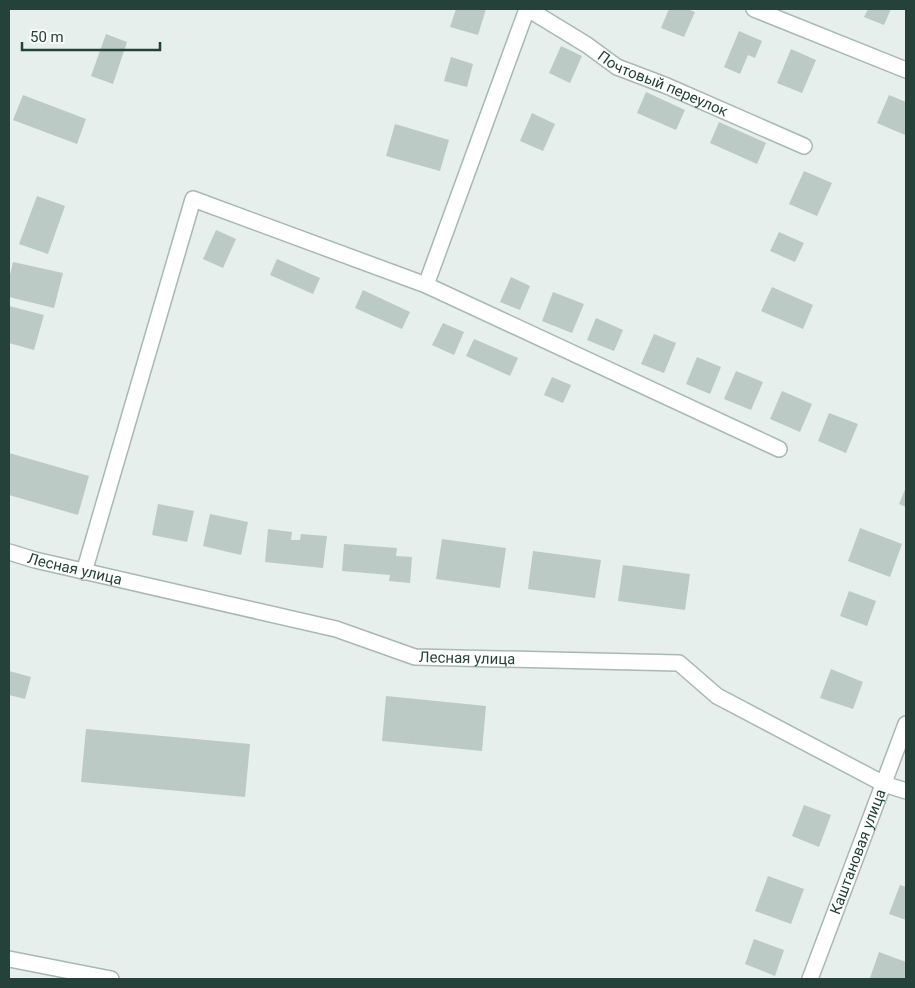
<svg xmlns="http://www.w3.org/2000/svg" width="915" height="988" font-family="Roboto,sans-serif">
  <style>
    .building { fill: #bbcac4 }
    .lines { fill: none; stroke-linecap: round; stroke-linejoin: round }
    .minor-casing { stroke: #a8b8b2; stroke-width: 18 }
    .minor { stroke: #fff; stroke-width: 15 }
    .labels { text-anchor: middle; stroke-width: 4; stroke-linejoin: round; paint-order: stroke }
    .street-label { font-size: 15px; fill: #24423a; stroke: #f7fbf9 }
  </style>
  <rect width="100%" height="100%" fill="#e6efeb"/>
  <g class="building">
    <path d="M456,9h30l-8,26 -28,-8z"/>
    <path d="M669,9h18l8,3 -11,25 -23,-9z"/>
    <path d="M868,9h23l-7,16 -20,-8z"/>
    <path d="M739,31l23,10 -7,17 -7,-3 -8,19 -16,-7z"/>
    <path d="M106,34l21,8 -14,42 -22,-8z"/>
    <path d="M561,46l21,10 -12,27 -21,-10z"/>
    <path d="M791,49l25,11 -14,33 -25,-10z"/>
    <path d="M451,57l22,7 -6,23 -23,-6z"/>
    <path d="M646,92l39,18 -9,20 -39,-17z"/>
    <path d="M23,95l63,24 -9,25 -64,-24z"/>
    <path d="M889,95l17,7 -1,33 -28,-12z"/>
    <path d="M532,113l23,11 -12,27 -23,-10z"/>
    <path d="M719,122l47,21 -9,21 -47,-21z"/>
    <path d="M395,124l54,16 -9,31 -54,-15z"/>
    <path d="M804,171l28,12 -15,33 -28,-12z"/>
    <path d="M37,196l28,10 -17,48 -29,-10z"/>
    <path d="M216,230l20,9 -13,29 -20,-9z"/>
    <path d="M779,232l25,11 -9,19 -25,-11z"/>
    <path d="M277,259l43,19 -7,16 -43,-19z"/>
    <path d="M13,262l50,11 -9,35 -45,-11v-18z"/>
    <path d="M511,277l19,9 -10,24 -20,-8z"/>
    <path d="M772,287l41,18 -10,24 -42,-18z"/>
    <path d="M363,290l47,22 -8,17 -47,-21z"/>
    <path d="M553,292l31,12 -12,29 -30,-12z"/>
    <path d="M9,306l35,9 -10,35 -25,-7z"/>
    <path d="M596,318l27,12 -9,21 -27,-11z"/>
    <path d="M443,323l21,9 -10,23 -22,-10z"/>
    <path d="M654,334l22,9 -12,30 -23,-9z"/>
    <path d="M474,339l44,19 -8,18 -44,-20z"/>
    <path d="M697,357l24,10 -11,27 -24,-10z"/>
    <path d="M736,371l27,11 -12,28 -27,-11z"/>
    <path d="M552,377l19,8 -8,18 -19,-8z"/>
    <path d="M782,391l30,13 -12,28 -30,-13z"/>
    <path d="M829,413l29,11 -12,29 -28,-12z"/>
    <path d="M9,453l80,23 -11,39 -69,-20z"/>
    <path d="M906,487v20l-7,-3z"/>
    <path d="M158,504l36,7 -7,31 -35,-7z"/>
    <path d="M210,514l38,8 -7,33 -38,-9z"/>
    <path d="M860,528l42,16 -12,33 -42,-16z"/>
    <path d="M268,529l24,3 -1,8h9l1,-6 26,2 -4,32 -58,-6z"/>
    <path d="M442,539l64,9 -6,40 -64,-9z"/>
    <path d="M344,544l53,4 -1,8 16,1 -2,26 -21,-2 1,-6 -48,-4z"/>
    <path d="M533,551l68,9 -6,38 -67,-9z"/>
    <path d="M623,565l67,9 -5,36 -67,-9z"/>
    <path d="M849,591l27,10 -9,25 -27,-10z"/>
    <path d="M831,669l32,13 -10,27 -33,-11z"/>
    <path d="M9,671l22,6 -6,22 -16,-4z"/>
    <path d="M386,696l100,10 -4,45 -100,-10z"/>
    <path d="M86,729l164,15 -5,53 -164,-15z"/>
    <path d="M804,805l27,10 -12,32 -27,-11z"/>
    <path d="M768,876l36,13 -13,35 -36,-13z"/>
    <path d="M900,885l6,2v33l-17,-6z"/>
    <path d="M754,939l30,11 -9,26 -30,-12z"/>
    <path d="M879,952l27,10v17l-36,-1z"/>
  </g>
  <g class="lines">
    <defs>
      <g id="minor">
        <path id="s1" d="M528,9l59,36 30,22 50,19 137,60"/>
        <path d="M754,9l152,61"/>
        <path d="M426,285l353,164"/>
        <path id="s2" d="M9,552l26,8 301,69 79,28 264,6 38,33 167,88 22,7"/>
        <path d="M84,572l109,-373 233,86 101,-276"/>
        <path d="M9,959l102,20"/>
        <path id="s3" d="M810,979l96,-255"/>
      </g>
    </defs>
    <use href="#minor" class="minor-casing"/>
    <use href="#minor" class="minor"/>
  </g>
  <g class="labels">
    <g class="street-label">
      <text dy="5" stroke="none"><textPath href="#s1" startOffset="155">Почтовый переулок</textPath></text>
      <text dy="5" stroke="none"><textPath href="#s2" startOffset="68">Лесная улица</textPath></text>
      <text dy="5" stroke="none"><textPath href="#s2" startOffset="472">Лесная улица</textPath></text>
      <text dy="5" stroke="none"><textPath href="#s3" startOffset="136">Каштановая улица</textPath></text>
    </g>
  </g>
  <rect width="915" height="988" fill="none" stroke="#24423a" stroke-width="20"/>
  <path d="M22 42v8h138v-8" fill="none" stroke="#24423a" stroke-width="2.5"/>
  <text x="30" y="42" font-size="15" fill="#24423a" stroke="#f7fbf9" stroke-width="4" paint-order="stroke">50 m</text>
</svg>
